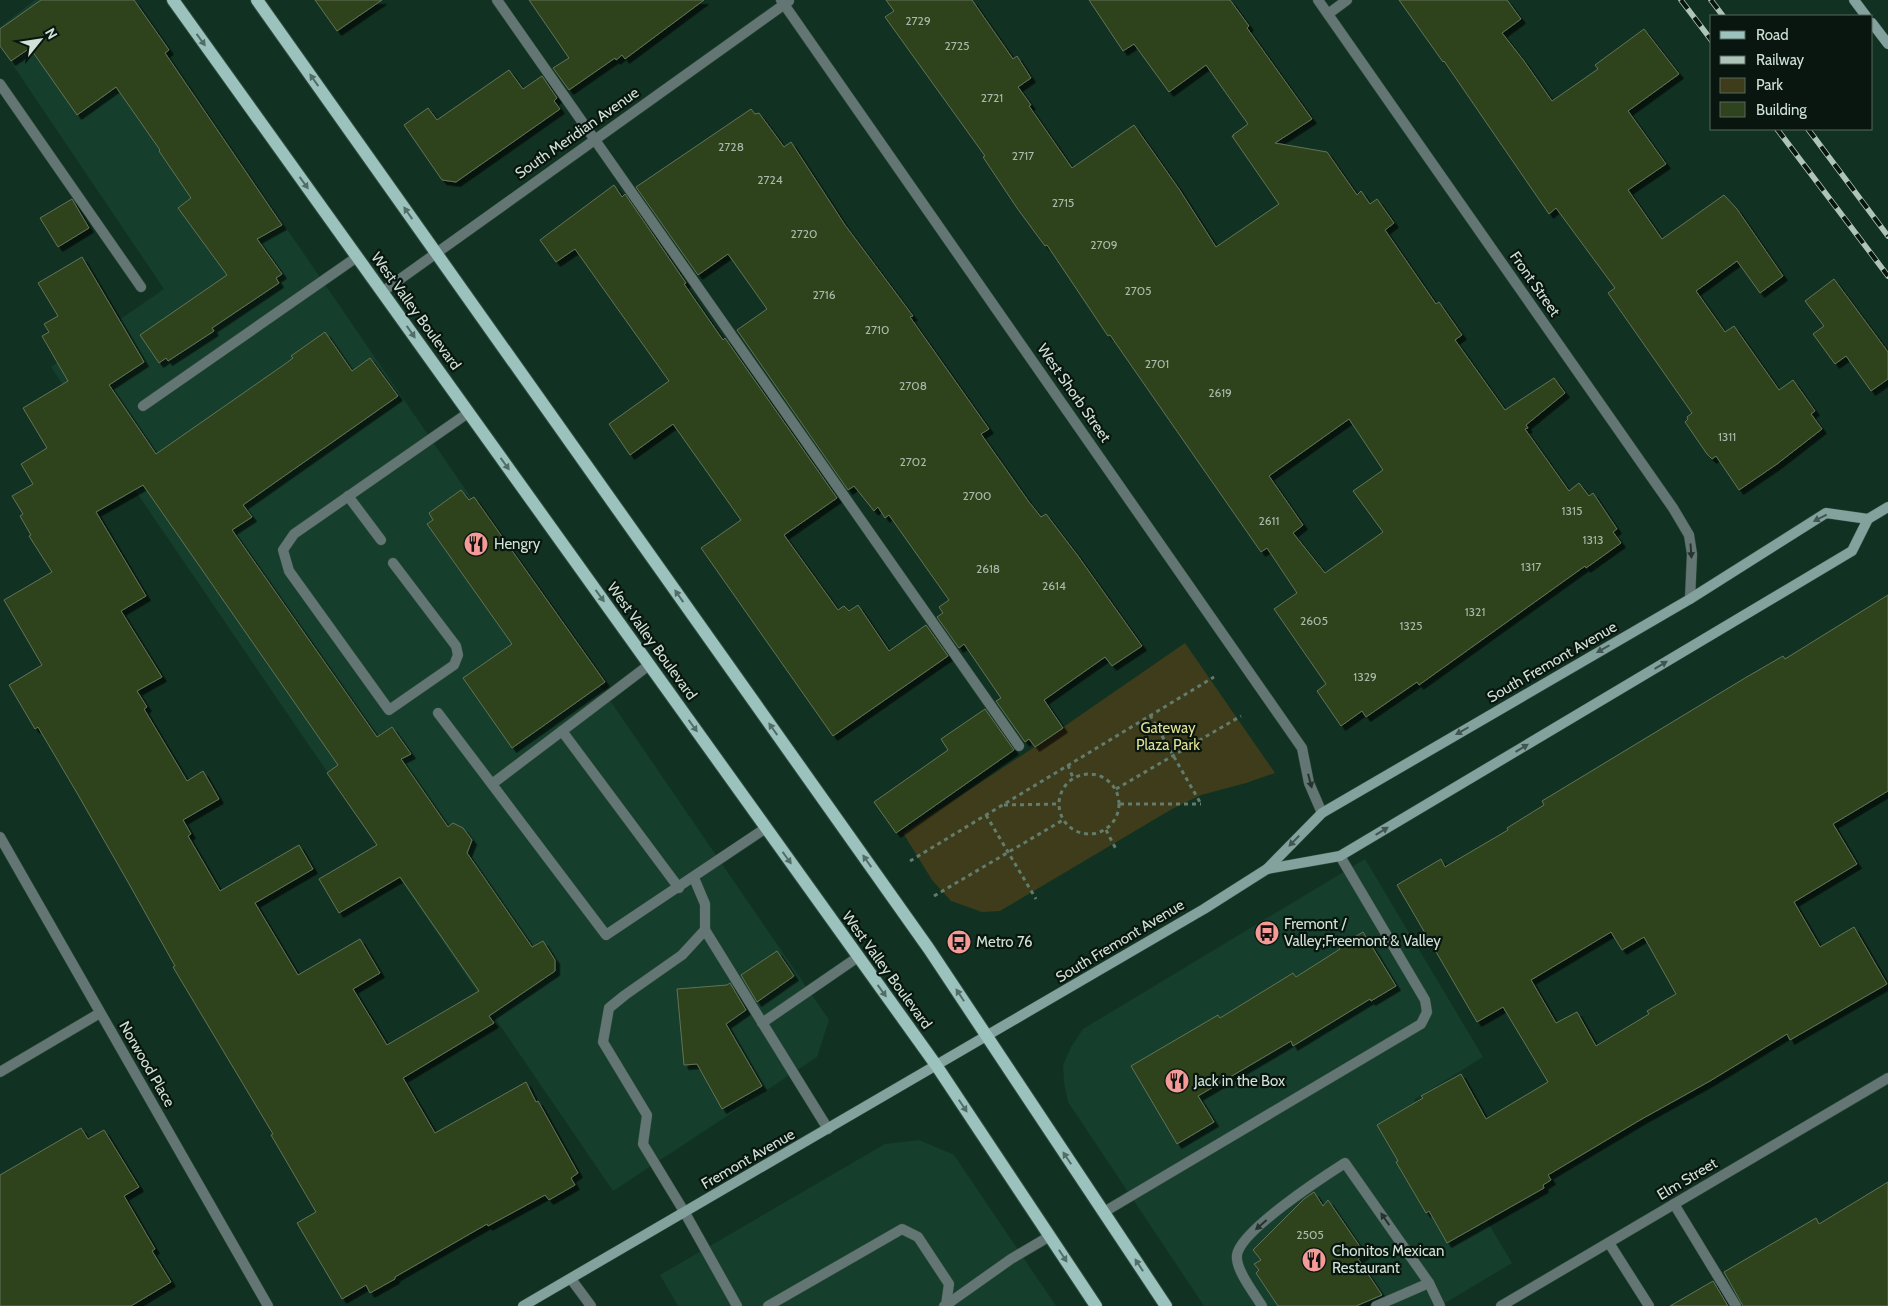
<svg xmlns="http://www.w3.org/2000/svg" width="1888" height="1306" font-family="Cabin,sans-serif">
  <style>
    .built { fill: #153e2c }
    .green { fill: #3e3c1a }
    .building { fill: #2e431e; stroke: #627356; fill-rule: evenodd; filter: url(#shadow) }
    .lines { fill: none; stroke-linecap: round; stroke-linejoin: round }
    .lane-casing { stroke: #304e3f; stroke-width: 11 }
    .street-casing { stroke: #304e3f; stroke-width: 11 }
    .secondary-casing { stroke: #304e3f; stroke-width: 11 }
    .primary-casing { stroke: #304e3f; stroke-width: 14 }
    .path { stroke: #627c6e; stroke-width: 3; stroke-dasharray: 4 4; stroke-linecap: butt }
    .lane { stroke: #647674; stroke-width: 10 }
    .street { stroke: #647674; stroke-width: 10 }
    .secondary { stroke: #83a19d; stroke-width: 10 }
    .primary { stroke: #9cc2be; stroke-width: 12 }
    .rail-casing { stroke: #afc4b8; stroke-width: 5.5 }
    .rail { stroke: #09160f; stroke-width: 4; stroke-dasharray: 11; stroke-linecap: butt }
    .oneway { fill: #526c66 }
    .oneway2 { fill: #40554f }
    .oneway3 { fill: #24332d }
    .labels { text-anchor: middle; stroke-width: 4.5; stroke-linejoin: round; paint-order: stroke }
    .number-label { font-size: 12px; fill: #a8baa9 }
    .street-label { font-size: 15px; fill: #d0e2d7; stroke: #09160f }
    .poi-label { font-size: 15px; fill: #d0e2d7; stroke: #09160f; text-anchor: start }
    .park-label { font-size: 15px; fill: #e3df94; stroke: #09160f }
  </style>
  <defs>
    <filter id="shadow"><feDropShadow dx="4.5" dy="4.5" stdDeviation="0" flood-color="#0009"/></filter>
  </defs>
  <rect width="100%" height="100%" fill="#113222"/>
  <g class="built">
    <path d="M35,0h95l699,1020 -12,37 -204,134 -562,-824 113,-78 -164,-243v-19z"/>
    <path d="M1365,859l118,198 -69,43 98,163 -72,43h-236l-136,-204 -4,-19 -1,-18 8,-18 12,-18z"/>
    <path d="M919,1140l35,15 102,151h-378l-18,-31 225,-131z"/>
  </g>
  <path class="green" d="M1185,643l90,130 -29,10 -45,12 -29,14 -172,102 -18,1 -31,-11 -19,-21 -29,-47 127,-83z"/>
  <g class="building">
    <path d="M41,0h93l35,50 -4,3 117,172 -25,14 25,35 -6,4 3,5 -67,45 2,3 -46,30 -2,-3 -7,5 -19,-28 87,-60 -49,-67 13,-10 -32,-47 1,-1 -44,-63 -39,28 -47,-67 -19,13 -11,-15v-17z"/>
    <path d="M315,0h67l-45,31z"/>
    <path d="M529,0h175l-79,59 -3,-4 -6,5 -1,-2 -46,32 -16,-22 16,-10z"/>
    <path d="M886,0h86l41,59 4,-3 14,22 -13,9 13,18 -2,1 43,62 62,-43 45,64 37,58 63,-43 -47,-68h2l-1,-1 15,-11 -42,-59 -37,27 -35,-48 -11,7 -34,-51h141l19,26 -2,2 65,91 -37,24 52,9 30,43 4,-4 9,13 7,-5 17,24 -9,7 51,74 3,-2 23,33 -7,5 50,70 49,-32 11,15 -39,32 2,3 -3,1 44,62 10,-8 10,13 4,-3 24,36 -4,3 8,11 -35,25 -1,-2 -166,119 -2,-3 -51,35 -4,-6 -21,15 -24,-35 9,-7 -52,-75 23,-16 -30,-45 -6,4 -151,-217 -2,1 -61,-91 -2,1 -28,-38 -34,-51 2,-1 -100,-139 9,-6zM1349,419l34,51 -30,21 30,41 -58,41 -32,-40 10,-8 -34,-49z"/>
    <path d="M1399,0h108l14,19 -19,14 22,28 28,40 46,-32 -3,-4 49,-36 35,45 -51,37 38,53 -38,26 34,49 62,-44 13,14 46,67 -23,17 -23,-32 -41,30 29,41 9,-6 45,64 14,-10 22,31 -4,3 11,15 -45,35 -38,26 -23,-34 -4,3 -5,-5 -22,-32 3,-3 -1,-2 5,-4 -84,-120 7,-5 -59,-80 -7,6 -105,-153 -1,1z"/>
    <path d="M509,70l14,19 19,-13 15,22 -3,3 6,8 -104,73 -14,-2 -38,-55 24,-17 9,12z"/>
    <path d="M751,109l4,5 4,-1 25,34 7,-5 54,83 68,91 -3,1 79,112 -8,5 48,68 12,15 5,-3 32,42 64,90 -30,20 -7,-9 -61,43 19,28 -28,19 -6,-8 -4,3 -29,-41 5,-3 -37,-54 -5,4 -22,-31 6,-4 -4,-6 10,-7 -60,-85 -4,3 -7,-11 -4,4 -20,-25 -6,4 -111,-160 30,-21 -39,-55 -30,21 -62,-88z"/>
    <path d="M614,185l8,12 3,-3 61,89 -2,1 39,56 2,-2 112,160 -53,37 54,75 6,-4 5,5 9,-6 31,46 37,-26 22,31 -115,80 -132,-188 40,-28 -68,-96 -43,31 -21,-31 60,-43 -94,-132 -19,13 -16,-22z"/>
    <path d="M72,199l17,29 -31,19 -18,-29z"/>
    <path d="M82,257l62,105 -35,23 47,69 129,-90 8,-6 -2,-2 34,-24 27,39 18,-13 28,38 -155,109 9,12 -20,13 145,207 15,-10 19,27 -10,5 47,68 5,-4 10,5 9,12 -5,13 65,94 11,-6 12,19v11l-66,45 5,7 -91,55 32,55 91,-51 10,20 2,-1 40,72 -7,5 4,7 -26,15 -4,-5 -57,31 -1,-2 -92,53v2l-25,14 -4,-8 -24,14 -45,-76 19,-11 -45,-77 2,-1 -100,-167 2,-1 -47,-84 -51,-89 -39,-66 -3,2 -26,-44 33,-20 -38,-65 48,-28 -23,-36 2,-1 -11,-19 3,-2 -11,-18 21,-12 -12,-20 26,-16 -24,-40 45,-27 -26,-45 7,-4 -5,-8 14,-8 -20,-33zM143,485l195,280 -11,8 50,72 -58,34 20,34 61,-36 79,114 -92,54 -34,-56 27,-16 -20,-34 -62,36 -43,-72 58,-34 -14,-24 -79,46 -32,-55 3,-2 -8,-14 36,-21 -16,-28 -16,10 -43,-72 3,-2 -10,-16 25,-14 -41,-66 25,-15 -50,-84z"/>
    <path d="M1834,279l54,73v27l-17,12 -25,-35 -11,8 -22,-30 11,-8 -19,-25z"/>
    <path d="M461,490l8,10 5,-3 131,185 -93,66 -49,-70 49,-34 -85,-120 6,-4 -4,-7z"/>
    <path d="M1888,595v196l-55,33 24,40 -63,38 26,45 34,-20 33,57 -97,56 -3,-6 -77,47 -70,39 -92,55 3,5 -8,5 1,3 -97,55 -18,-32 -3,2 -30,-51 2,-1 -21,-36 46,-27 -2,-2 40,-22 25,45 62,-37 -45,-75 -26,15 -80,-137 44,-26 4,8 63,-37 -1,-2 37,-23 -2,-4 203,-123 38,-22 2,3zM1611,932l11,18 22,-13 32,57 -29,17 2,3 -53,32 -19,-34 -21,11 -25,-43z"/>
    <path d="M985,709l29,41 -118,83 -22,-31 74,-52 -7,-11z"/>
    <path d="M1363,932l33,54 -25,15 -1,-2 -77,47 -2,-5 -93,55 16,26 -37,22 -46,-78 87,-51 2,3 73,-45 3,4 44,-28 -1,-3z"/>
    <path d="M777,951l17,25 -37,26 -16,-27z"/>
    <path d="M730,983l16,27 -20,14 36,62 -40,23 -25,-45 -13,1 -7,-76 50,-4z"/>
    <path d="M81,1128l7,11 16,-9 35,57 -15,9 31,53 -3,2 19,31 -40,24h-131v-131z"/>
    <path d="M1888,1182v124h-145l-19,-34 92,-54 3,6z"/>
    <path d="M1314,1192l9,14 5,-6 37,54 -7,5 24,36 -26,11h-78l-22,-33 3,-3 -5,-6 7,-4 -8,-10 51,-51z"/>
    <path d="M1713,1281l15,25h-58z"/>
  </g>
  <g class="lines">
    <defs>
      <g id="lane">
        <path d="M497,0l522,746"/>
        <path d="M1328,14l19,-14"/>
        <path d="M0,84l141,203"/>
        <path d="M348,496l33,44"/>
        <path d="M393,563l63,83 2,9 -4,10 -65,45 -100,-139 -6,-21 11,-16 174,-121"/>
        <path d="M649,665l-87,66 117,157"/>
        <path d="M438,713l168,222 160,-107"/>
        <path d="M492,784l70,-53"/>
        <path d="M694,878l11,26v26l-23,25 -57,40 -16,13 -6,34 44,73 -4,29 42,69 52,93"/>
        <path d="M705,930l123,199"/>
        <path d="M762,1023l96,-66"/>
        <path d="M1674,1204l62,102"/>
        <path d="M1104,1212l317,-188 6,-12 -2,-12 -85,-144"/>
        <path d="M1609,1243l40,63"/>
        <path d="M571,1279l20,27"/>
        <path d="M1429,1283l11,23"/>
        <path d="M946,1305l65,-46 39,-23"/>
        <path d="M768,1306l134,-77 16,8 31,47 -3,21 -2,1"/>
        <path d="M1262,1306c-8,-13 -27,-37 -25,-51 3,-24 86,-78 108,-92l84,120 -53,23"/>
      </g>
      <g id="street">
        <path d="M781,0l521,748 7,35 13,30"/>
        <path d="M1318,0l355,508 16,27 3,19 -2,45"/>
        <path d="M382,292l407,-291"/>
        <path d="M143,406l214,-149"/>
        <path d="M0,837l268,469"/>
        <path d="M0,1072l100,-59"/>
        <path d="M1501,1306l387,-228"/>
      </g>
      <g id="secondary">
        <path d="M1854,0l12,16"/>
        <path d="M1872,23l16,21"/>
        <path d="M1267,869l73,-13 512,-305 16,-32 20,-12"/>
        <path d="M523,1306l681,-397 63,-40 55,-56 368,-214 136,-86 42,6"/>
      </g>
      <g id="primary">
        <path d="M173,0l763,1065 160,241"/>
        <path d="M257,0l672,949 237,357"/>
      </g>
    </defs>
    <use href="#lane" class="lane-casing"/>
    <use href="#street" class="street-casing"/>
    <use href="#secondary" class="secondary-casing"/>
    <use href="#primary" class="primary-casing"/>
    <g class="path">
      <path d="M1150,715l51,89"/>
      <path d="M1068,765l5,13"/>
      <circle cx="1089" cy="804" r="30"/>
      <path d="M1116,789l125,-73"/>
      <path d="M1120,804h81"/>
      <path d="M1004,805l54,-1"/>
      <path d="M986,815l50,84"/>
      <path d="M1106,830l11,21"/>
      <path d="M910,861l304,-184"/>
      <path d="M934,896l129,-76"/>
    </g>
    <use href="#lane" class="lane"/>
    <use href="#street" class="street"/>
    <use href="#secondary" class="secondary"/>
    <use href="#primary" class="primary"/>
    <defs>
      <g id="rail">
        <path d="M1681,0l31,41"/>
        <path d="M1711,0l12,16"/>
        <path d="M1777,129l111,147"/>
        <path d="M1808,129l80,107"/>
      </g>
    </defs>
    <use href="#rail" class="rail-casing"/>
    <use href="#rail" class="rail"/>
  </g>
  <defs><path id="oneway-solid" d="M-6-.8H1V-3.2L6.5 0L1 3.2V.8H-6Z" transform="scale(1.25)"/></defs>
  <g class="oneway">
    <use href="#oneway-solid" transform="translate(201 40) rotate(54)"/>
    <use href="#oneway-solid" transform="translate(314 80) rotate(-125)"/>
    <use href="#oneway-solid" transform="translate(304 183) rotate(54)"/>
    <use href="#oneway-solid" transform="translate(408 213) rotate(-125)"/>
    <use href="#oneway-solid" transform="translate(411 332) rotate(55)"/>
    <use href="#oneway-solid" transform="translate(505 464) rotate(54)"/>
    <use href="#oneway-solid" transform="translate(600 596) rotate(54)"/>
    <use href="#oneway-solid" transform="translate(679 596) rotate(-125)"/>
    <use href="#oneway-solid" transform="translate(693 726) rotate(54)"/>
    <use href="#oneway-solid" transform="translate(773 729) rotate(-125)"/>
    <use href="#oneway-solid" transform="translate(787 858) rotate(54)"/>
    <use href="#oneway-solid" transform="translate(867 861) rotate(-125)"/>
    <use href="#oneway-solid" transform="translate(882 991) rotate(54)"/>
    <use href="#oneway-solid" transform="translate(960 995) rotate(-123)"/>
    <use href="#oneway-solid" transform="translate(963 1106) rotate(56)"/>
    <use href="#oneway-solid" transform="translate(1067 1158) rotate(-124)"/>
    <use href="#oneway-solid" transform="translate(1063 1256) rotate(57)"/>
    <use href="#oneway-solid" transform="translate(1139 1265) rotate(-123)"/>
  </g>
  <g class="oneway2">
    <use href="#oneway-solid" transform="translate(1820 518) rotate(153)"/>
    <use href="#oneway-solid" transform="translate(1603 649) rotate(150)"/>
    <use href="#oneway-solid" transform="translate(1661 665) rotate(-31)"/>
    <use href="#oneway-solid" transform="translate(1462 731) rotate(150)"/>
    <use href="#oneway-solid" transform="translate(1522 748) rotate(-31)"/>
    <use href="#oneway-solid" transform="translate(1382 831) rotate(-31)"/>
    <use href="#oneway-solid" transform="translate(1294 841) rotate(134)"/>
  </g>
  <g class="oneway3">
    <use href="#oneway-solid" transform="translate(1691 551) rotate(86)"/>
    <use href="#oneway-solid" transform="translate(1310 781) rotate(75)"/>
    <use href="#oneway-solid" transform="translate(1385 1219) rotate(-125)"/>
    <use href="#oneway-solid" transform="translate(1261 1225) rotate(139)"/>
  </g>
  <defs>
    <symbol id="restaurant-disc" viewBox="-11 -11 22 22"><circle r="9.5" fill="#f59b97" stroke="#09160f"/><path d="M-5-6h1v4h1v-4h1v4h1v-4h1v5L-1.5 .5V6h-2V.5L-5-1ZM5-6V6H3V1.5H1.5Q1.5-4 5-6Z" fill="#111"/></symbol>
    <symbol id="bus-disc" viewBox="-11 -11 22 22"><circle r="9.5" fill="#f59b97" stroke="#09160f"/><path d="M-5-6H5V4H4V6H2V4H-2V6H-4V4H-5ZM-3.5-4V0h7V-4ZM-3.5 1.2v1.5H-2V1.2ZM2 1.2v1.5H3.5V1.2Z" fill="#111"/></symbol>
  </defs>
  <g fill-rule="evenodd">
    <use href="#restaurant-disc" x="462" y="530" width="28" height="28"/>
    <use href="#bus-disc" x="1253" y="919" width="28" height="28"/>
    <use href="#bus-disc" x="945" y="928" width="28" height="28"/>
    <use href="#restaurant-disc" x="1163" y="1067" width="28" height="28"/>
    <use href="#restaurant-disc" x="1300" y="1246" width="28" height="28"/>
  </g>
  <g class="labels">
    <g class="number-label">
      <text x="918" y="25">2729</text>
      <text x="957" y="50">2725</text>
      <text x="992" y="102">2721</text>
      <text x="731" y="151">2728</text>
      <text x="1023" y="160">2717</text>
      <text x="770" y="184">2724</text>
      <text x="1063" y="207">2715</text>
      <text x="804" y="238">2720</text>
      <text x="1104" y="249">2709</text>
      <text x="1138" y="295">2705</text>
      <text x="824" y="299">2716</text>
      <text x="877" y="334">2710</text>
      <text x="1157" y="368">2701</text>
      <text x="913" y="390">2708</text>
      <text x="1220" y="397">2619</text>
      <text x="1727" y="441">1311</text>
      <text x="913" y="466">2702</text>
      <text x="977" y="500">2700</text>
      <text x="1572" y="515">1315</text>
      <text x="1269" y="525">2611</text>
      <text x="1593" y="544">1313</text>
      <text x="1531" y="571">1317</text>
      <text x="988" y="573">2618</text>
      <text x="1054" y="590">2614</text>
      <text x="1475" y="616">1321</text>
      <text x="1314" y="625">2605</text>
      <text x="1411" y="630">1325</text>
      <text x="1365" y="681">1329</text>
      <text x="1310" y="1239">2505</text>
    </g>
    <g class="street-label">
      <text transform="translate(577 133) rotate(-35)" y="5">South Meridian Avenue</text>
      <text transform="translate(1535 284) rotate(55)" y="5">Front Street</text>
      <text transform="translate(416 311) rotate(54)" y="5">West Valley Boulevard</text>
      <text transform="translate(1074 393) rotate(55)" y="5">West Shorb Street</text>
      <text transform="translate(652 641) rotate(54)" y="5">West Valley Boulevard</text>
      <text transform="translate(1552 662) rotate(-30)" y="5">South Fremont Avenue</text>
      <text transform="translate(1120 941) rotate(-31)" y="5">South Fremont Avenue</text>
      <text transform="translate(887 970) rotate(54)" y="5">West Valley Boulevard</text>
      <text transform="translate(147 1064) rotate(60)" y="5">Norwood Place</text>
      <text transform="translate(748 1159) rotate(-30)" y="5">Fremont Avenue</text>
      <text transform="translate(1687 1179) rotate(-31)" y="5">Elm Street</text>
    </g>
    <g class="poi-label">
      <text x="494" y="549">Hengry</text>
      <text x="1284" y="929">Fremont /<tspan x="1284" dy="17">Valley;Freemont &amp; Valley</tspan></text>
      <text x="976" y="947">Metro 76</text>
      <text x="1194" y="1086">Jack in the Box</text>
      <text x="1332" y="1256">Chonitos Mexican<tspan x="1332" dy="17">Restaurant</tspan></text>
    </g>
    <g class="park-label">
      <text x="1168" y="733">Gateway<tspan x="1168" dy="17">Plaza Park</tspan></text>
    </g>
  </g>
  <rect x="1710" y="15" width="162" height="115" fill="#09160f" stroke="#59685f"/>
  <rect x="1720" y="31" width="25" height="8" fill="#9cc2be" stroke="#59685f"/>
  <text x="1756" y="40" font-size="15" fill="#d0e2d7">Road</text>
  <rect x="1720" y="56" width="25" height="8" fill="#afc4b8" stroke="#59685f"/>
  <text x="1756" y="65" font-size="15" fill="#d0e2d7">Railway</text>
  <rect x="1720" y="78" width="25" height="15" fill="#3e3c1a" stroke="#59685f"/>
  <text x="1756" y="90" font-size="15" fill="#d0e2d7">Park</text>
  <rect x="1720" y="102" width="25" height="15" fill="#2e431e" stroke="#59685f"/>
  <text x="1756" y="115" font-size="15" fill="#d0e2d7">Building</text>
  <g transform="translate(40 40) rotate(60)" stroke="#09160f" stroke-width="4" paint-order="stroke">
  <path d="M0-4L9 19L0 12L-9 19Z" fill="#d0e2d7"/>
  <text y="-8" font-size="14" font-weight="bold" text-anchor="middle" fill="#d0e2d7">N</text>
  </g>
</svg>
